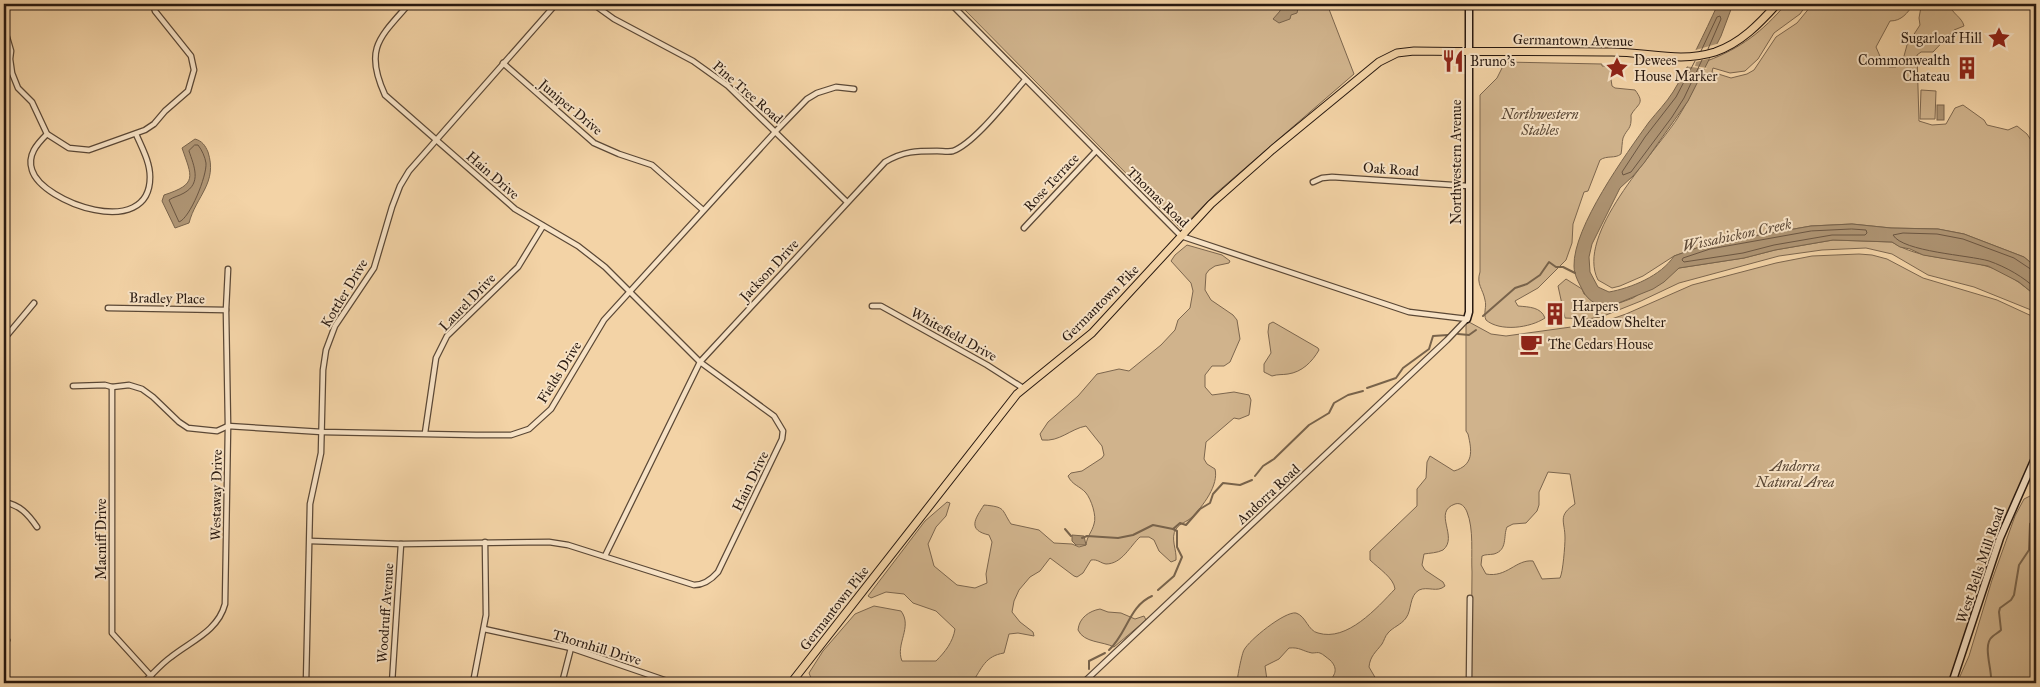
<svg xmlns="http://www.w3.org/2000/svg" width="2040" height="687" font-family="'IM FELL Great Primer',serif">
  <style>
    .green { fill: #d0b38c; stroke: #7c664e; fill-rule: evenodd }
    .water { fill: #ae9473; stroke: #78634b }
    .pier { fill: #f3d3a6 }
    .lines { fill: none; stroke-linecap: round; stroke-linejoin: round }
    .shore { stroke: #6b5642; stroke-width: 1 }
    .stream { stroke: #78634b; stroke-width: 2 }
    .street-casing { stroke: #5b4836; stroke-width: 7 }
    .secondary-casing { stroke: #281910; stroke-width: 9 }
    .primary-casing { stroke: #281910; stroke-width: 9 }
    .street { stroke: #f7e2c5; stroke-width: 4.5 }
    .secondary { stroke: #f7e2c5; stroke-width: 6 }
    .primary { stroke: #f3d3a6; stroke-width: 7 }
    .labels { text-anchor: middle; stroke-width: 4; stroke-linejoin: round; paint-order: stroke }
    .poi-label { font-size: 14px; fill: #281910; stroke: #f7e2c5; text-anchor: start }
    .street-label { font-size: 14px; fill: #281910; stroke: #f7e2c5 }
    .park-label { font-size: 14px; font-style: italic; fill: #5a4735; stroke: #f7e2c5 }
    .water-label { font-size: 15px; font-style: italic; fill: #5e4a38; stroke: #f7e2c5 }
  </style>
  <rect width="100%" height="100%" fill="#f3d3a6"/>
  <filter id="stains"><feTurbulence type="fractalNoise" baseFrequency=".004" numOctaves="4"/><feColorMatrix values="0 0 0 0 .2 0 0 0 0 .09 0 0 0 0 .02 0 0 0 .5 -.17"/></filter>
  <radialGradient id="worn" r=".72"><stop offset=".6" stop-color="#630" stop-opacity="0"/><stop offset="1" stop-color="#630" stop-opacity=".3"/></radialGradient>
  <g class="green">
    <path d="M959,4h368l27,70 -139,120 -34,35z"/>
    <path d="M1786,4h21l-7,10 -26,19 -16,26 -13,12 -15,2 -17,-5 -1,4 19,6 16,-4 7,-4 22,-33 21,-14 14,-17 6,-2h97c-7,9 -12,17 -24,17l-14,26 6,14 7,6h7l8,-11 3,-11 13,-20 -1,-7 2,-11 4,-3h24c3,10 13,13 15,22l-10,4 -21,22h-12l-4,3 2,66 13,4 14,-1 9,-16 8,-3 21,15 3,5 21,5 9,-4 10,8 9,14v119l-12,-10 -60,-23 -26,-5 -47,-1 -39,-4 -41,2 -103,18 -34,12 -31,20 -23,10 -8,2 -14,-8c-23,-45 55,-125 79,-161 12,-19 21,-38 30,-58 34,-13 55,-29 79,-57z"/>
    <path d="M1505,62l97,2v2h7l3,20 3,2 20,2c11,14 2,14 -4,25 1,15 -4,13 -8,23 -1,4 -1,11 -2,16 -6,5 -14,1 -21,6l-12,31 -4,1 -11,32 -1,19 -6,17 -28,28 -23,13 3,5c11,1 23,1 27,12 -15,10 -45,14 -59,2 -3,-7 1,-13 -1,-20 -2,-11 -9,-16 -5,-28v-177l17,-17z"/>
    <path d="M1921,90l15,1 -1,28h-15z"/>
    <path d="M1833,240l59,2c28,18 63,15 94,24 19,5 36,18 50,30v16l-62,-25 -46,-12 -36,-21 -26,-6 -44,2 -43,6 -100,27 -38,18 -40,16 -14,2 -22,-1 -7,-32 8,-7 16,10 2,5 27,12 22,-8 46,-30 65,-10 31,-8z"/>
    <path d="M1187,245l35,10 8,6 -1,2 -14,3 -6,4 -3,4 -1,16 6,10 22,15 4,5 3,19 -10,23 -6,4h-12l-7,9v12l7,8 22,-3 15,3 2,5 -2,15 -10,4 -5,-1 -28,24 -2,17 3,5 8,5c4,16 -12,37 -23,48 -5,5 -12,6 -16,12 -6,9 1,21 0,31l-5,2 -12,-11 -5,-11 -5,-3h-9c-10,9 -18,27 -34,27 -6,-1 -8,-5 -15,-4l-8,13 -6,4 -3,-1 -24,-18 -10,13 -10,6 -11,13 -5,11 -2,11 8,10 13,10 1,4 -16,-3 -9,1 -5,19c-19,3 -22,15 -32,30h-159l-4,-10 14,-22 32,-37 19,-8 27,5c12,16 -6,33 1,50h34c9,-9 17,-19 19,-32l-19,-18 -23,-8 -9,-9 -18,-2 -15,6 -3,-2 57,-75 22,-19 3,1 -4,13 -10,11 -8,17 6,22 23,19 18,3 12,-5 -1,-9 6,-32 -3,-7c-22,-5 -14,-16 -5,-30 22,2 17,4 27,19l28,6 15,13 18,1 7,3 7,-2c1,-9 6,-13 8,-21 3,-8 -3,-25 -8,-31 -6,-7 -14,-8 -18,-17l3,-3 11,-2 20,-13 2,-3 -2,-9 -16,-20c-16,3 -26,16 -44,14l-2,-6 8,-12 30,-26 19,-22 22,-5 10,2 32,-26 14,-15 3,-10 12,-12 3,-17 -2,-8 -20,-22 4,-6z"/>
    <path d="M1859,254l13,1 15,4 36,19 74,22 39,18v131l-37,84 -49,150h-479c0,-37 1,-74 1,-111 -1,-18 2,-43 -5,-60 -2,-5 -6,-10 -12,-8 -23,8 4,33 -12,46 -6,3 -13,3 -19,4l-2,11 3,5 18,12 2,4c-8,7 -17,0 -26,4 -10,6 -7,20 -13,28 -5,7 -13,9 -18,15 -3,3 -4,8 -6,11 -6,8 -12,12 -13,23l7,12 7,4h-56c8,-7 12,-14 3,-23 -3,-2 -7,-6 -10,-7 -2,-1 -5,0 -8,0 -10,-2 -12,-6 -23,-5l-10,11 -14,7 2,14 -1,3h-29c0,-5 5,-30 7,-33 5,-10 41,-39 52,-37 10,3 12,18 22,20 29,9 59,-25 77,-44 -1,-11 -17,-21 -25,-29v-9l47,-45v-17l9,-11 1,-16 3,-6 24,15c20,-6 18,-20 14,-37l-2,-3v-106l3,-3 22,12 15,2 94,-13 26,-9 66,-29 84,-22 36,-7zM1548,472l22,2 5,30c-18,12 -10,17 -10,34 0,8 -2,34 -5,40l-18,1 -9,-18c-17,-2 -26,17 -47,13l-5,-9 1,-9c4,-2 7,-1 12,-2 14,-4 9,-18 13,-27l6,-3 13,-1 11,-12 2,-6v-13z"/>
    <path d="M1273,322l45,26 1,2c-7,12 -17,22 -31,24 -6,1 -10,0 -16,2l-8,-4v-8l7,-11 -3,-21 1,-8z"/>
    <path d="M2036,493v190h-79l12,-27 23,-76 23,-64 9,-17z"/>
    <path d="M1100,609l8,3 13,1 14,6 9,-3 2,4 -32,27c-12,-6 -30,-4 -36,-17 1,-12 11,-19 22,-21z"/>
  </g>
  <g class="water">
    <path d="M1281,4h18l-2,9 -6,2 -1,4 -11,4 -6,-4 7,-8z"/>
    <path d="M1718,4h15l-12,32 -33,65 -44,62 -11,13 -13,12 -28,56 -3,13 1,15 8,15 11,5c22,-4 52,-16 65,-36l34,-12 103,-18 41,-2 39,4 47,1 26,5 60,23 12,10v29l-17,-14 -31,-16 -65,-11 -13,-6 -10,-2 -8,-5 -59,-2 -58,10 -31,8 -65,10 -15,14 -11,7 -42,17c-11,2 -23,-5 -28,-15 -4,-8 -9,-16 -9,-25 -1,-39 52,-112 75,-144 8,-10 17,-19 24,-30 17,-28 31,-58 45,-88z"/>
    <rect x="1937" y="105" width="7" height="15"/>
    <path d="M195,139c7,2 10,6 13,13 10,31 -12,44 -19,71l-14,5 -13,-27 2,-6c34,-11 28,-18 18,-47z"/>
    <path d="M1072,535l12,1 2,9h-10l-4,-4z"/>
  </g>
  <path class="pier" d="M1720,43l-9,15 -15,4 -1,4 12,2 -1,1 -22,-3 8,-15z"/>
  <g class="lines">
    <g class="shore">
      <path d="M1701,51l16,-34 3,-1 1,3 -13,30"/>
      <path d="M1695,61l-19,36 -31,40 -23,35 1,3 8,-3 41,-55 12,-19 18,-38"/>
      <path d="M195,145h3c4,5 7,12 8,18 1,13 -16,55 -27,59l-10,-22c4,-3 10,-4 15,-7 18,-10 10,-27 5,-42z"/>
      <path d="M1852,229l14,1 1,3 -2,2h-33l-58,10 -31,8 -59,9 -2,-2 1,-2 27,-9 101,-18z"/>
      <path d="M2036,270h-4l-18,-12 -51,-19 -26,-5 -34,-1 -10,2c10,17 76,20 96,26 17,6 35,16 47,28"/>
    </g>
    <g class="stream">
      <path d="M1483,316l32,-28 12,-4 13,-9 9,-13 7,5h7l12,6"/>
      <path d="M1458,334l11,1 7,-5"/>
      <path d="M1367,388l29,-10 7,-10 26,-19 4,-13 15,-1"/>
      <path d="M1255,476l8,-10 11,-7 35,-34 20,-12 5,-10 14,-8 15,-4"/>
      <path d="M1065,529l6,7"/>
      <path d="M1082,538l5,-2 31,2 15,-3 20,-10 20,4"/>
      <path d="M1158,590l16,-14 8,-19 -5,-10v-16l-4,-2 7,-6 6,2 14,-16 10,-6 3,-9 10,-11 17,2 12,-5"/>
      <path d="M1109,650c18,-16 20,-44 43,-54"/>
      <path d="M1089,669v-8l16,-8"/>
      <path d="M1991,683c2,-11 -9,-38 1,-46 3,-3 6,-4 9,-7l-2,-18 1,-4 11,-8 3,-5 5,-30 10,-15 1,-26 6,-6"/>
    </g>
    <defs>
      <g id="street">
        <path d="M593,4l21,15 79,42 35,25 119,116"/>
        <path d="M951,4l230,232 228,76 58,7"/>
        <path d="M4,27l7,24 -1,8 2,14 6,15 14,14 15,32 22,14 20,2 56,-20 9,-6 11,-13 23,-20 6,-21 -3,-14 -36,-45 -2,-7"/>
        <path d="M503,63l91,80 25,11 33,11 51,45"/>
        <path d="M47,134c-10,10 -20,21 -15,36 10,33 118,71 118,7 0,-15 -8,-29 -14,-43"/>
        <path d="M1313,182l9,-4 10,-1 136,9"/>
        <path d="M1024,228l71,-76"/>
        <path d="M872,306h9l106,59 36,23"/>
        <path d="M108,308l118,2"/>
        <path d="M4,339l30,-36"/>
        <path d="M73,386l32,-1 7,2 17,-2 13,4 11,8 26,25 9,6 29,3 11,-5 94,6 154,3h35l18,-6 22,-20 53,-89 172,-189 31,-32 10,-6 19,-6 18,2"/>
        <path d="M112,387v246l39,43"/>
        <path d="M425,433l11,-75 11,-22 71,-69 25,-41"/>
        <path d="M4,502c16,3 24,12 33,25"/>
        <path d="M310,541l91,3 148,-2 19,3 126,40c10,0 17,-5 24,-13l64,-133 1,-8 -9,-15 -74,-54 -95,-95 -27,-21 -63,-37 -130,-114c-21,-46 -6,-57 24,-91"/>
        <path d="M605,556l95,-194 185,-200c19,-11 31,-11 52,-11 5,0 12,1 16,0 22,-8 55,-52 72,-71"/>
        <path d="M484,629l87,19 102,35"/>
        <path d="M4,642l3,-2"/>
        <path d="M143,683c9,-8 18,-19 28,-26 20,-16 47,-26 54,-53l3,-178 -2,-116 2,-41"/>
        <path d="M306,683l4,-179 11,-51 2,-83 3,-20 9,-24 39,-58 18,-61 8,-21 9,-15 147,-167"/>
        <path d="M392,683l9,-139"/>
        <path d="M473,683l13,-68 -1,-73"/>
        <path d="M562,683l9,-35"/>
        <path d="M1083,683l364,-343 20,-21"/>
        <path d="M1469,683l1,-85"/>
      </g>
      <g id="secondary">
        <path d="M1467,319l2,-7v-308"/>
        <path d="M1952,683l48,-145 36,-82"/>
      </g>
      <path id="primary" d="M791,683l226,-289 75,-61 119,-129 61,-54 107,-88 18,-9 17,-2c66,1 132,0 198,1 36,0 68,11 103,0 26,-9 44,-28 62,-48"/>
    </defs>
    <use href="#street" class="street-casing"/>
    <use href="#secondary" class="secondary-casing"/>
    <use href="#primary" class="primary-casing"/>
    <use href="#street" class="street"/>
    <use href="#secondary" class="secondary"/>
    <use href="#primary" class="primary"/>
  </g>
  <defs>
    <symbol id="sight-bare" viewBox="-9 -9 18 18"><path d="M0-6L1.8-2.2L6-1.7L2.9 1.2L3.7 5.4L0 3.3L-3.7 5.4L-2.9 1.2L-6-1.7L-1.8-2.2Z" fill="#8f2418" stroke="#f7e2c5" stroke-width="2.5" paint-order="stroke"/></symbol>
    <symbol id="restaurant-bare" viewBox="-9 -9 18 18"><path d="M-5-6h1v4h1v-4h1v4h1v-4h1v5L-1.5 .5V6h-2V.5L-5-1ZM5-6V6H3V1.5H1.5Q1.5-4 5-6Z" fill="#8f2418" stroke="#f7e2c5" stroke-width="2.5" paint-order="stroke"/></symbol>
    <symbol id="building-bare" viewBox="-9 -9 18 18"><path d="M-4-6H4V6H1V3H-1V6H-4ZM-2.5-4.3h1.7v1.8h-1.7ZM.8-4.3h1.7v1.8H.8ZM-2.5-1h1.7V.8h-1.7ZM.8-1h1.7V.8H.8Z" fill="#8f2418" stroke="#f7e2c5" stroke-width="2.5" paint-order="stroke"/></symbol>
    <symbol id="cafe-bare" viewBox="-9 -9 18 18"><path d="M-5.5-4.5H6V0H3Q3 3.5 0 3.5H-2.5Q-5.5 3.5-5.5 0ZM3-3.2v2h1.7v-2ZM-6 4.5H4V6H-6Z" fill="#8f2418" stroke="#f7e2c5" stroke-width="2.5" paint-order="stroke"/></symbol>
  </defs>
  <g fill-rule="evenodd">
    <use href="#sight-bare" x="1983" y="22" width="32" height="32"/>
    <use href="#restaurant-bare" x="1437" y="45" width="32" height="32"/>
    <use href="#sight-bare" x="1601" y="52" width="32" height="32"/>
    <use href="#building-bare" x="1951" y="52" width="32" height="32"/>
    <use href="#building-bare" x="1539" y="298" width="32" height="32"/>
    <use href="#cafe-bare" x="1515" y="328" width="32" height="32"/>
  </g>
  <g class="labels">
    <g class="poi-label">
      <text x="1982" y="43" text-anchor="end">Sugarloaf Hill</text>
      <text x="1634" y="65">Dewees<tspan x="1634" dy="16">House Marker</tspan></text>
      <text x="1950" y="65" text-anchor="end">Commonwealth<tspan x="1950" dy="16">Chateau</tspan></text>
      <text x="1470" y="66">Bruno's</text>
      <text x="1572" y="311">Harpers<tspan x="1572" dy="16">Meadow Shelter</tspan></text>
      <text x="1548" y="349">The Cedars House</text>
    </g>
    <g class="street-label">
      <text transform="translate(1573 40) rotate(1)" y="5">Germantown Avenue</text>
      <text transform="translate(748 92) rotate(41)" y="5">Pine Tree Road</text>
      <text transform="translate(571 107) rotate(40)" y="5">Juniper Drive</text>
      <text transform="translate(1456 162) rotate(-90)" y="5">Northwestern Avenue</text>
      <text transform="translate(1391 169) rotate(4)" y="5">Oak Road</text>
      <text transform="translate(493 175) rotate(41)" y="5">Hain Drive</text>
      <text transform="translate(1051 182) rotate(-47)" y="5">Rose Terrace</text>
      <text transform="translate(1158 197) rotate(44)" y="5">Thomas Road</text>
      <text transform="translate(769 270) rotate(-47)" y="5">Jackson Drive</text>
      <text transform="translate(344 293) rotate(-59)" y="5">Kottler Drive</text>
      <text transform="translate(167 298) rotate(1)" y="5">Bradley Place</text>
      <text transform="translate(467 302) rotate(-46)" y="5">Laurel Drive</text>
      <text transform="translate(1100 303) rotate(-45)" y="5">Germantown Pike</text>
      <text transform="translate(954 334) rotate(29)" y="5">Whitefield Drive</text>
      <text transform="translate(559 372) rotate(-58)" y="5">Fields Drive</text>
      <text transform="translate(750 481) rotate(-64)" y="5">Hain Drive</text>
      <text transform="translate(1268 494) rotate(-43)" y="5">Andorra Road</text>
      <text transform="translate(216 495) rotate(-89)" y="5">Westaway Drive</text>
      <text transform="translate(101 539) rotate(-90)" y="5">Macniff Drive</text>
      <text transform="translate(1980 565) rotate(-71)" y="5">West Bells Mill Road</text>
      <text transform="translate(834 608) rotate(-52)" y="5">Germantown Pike</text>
      <text transform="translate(385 613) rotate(-86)" y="5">Woodruff Avenue</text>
      <text transform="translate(597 647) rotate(17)" y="5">Thornhill Drive</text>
    </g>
    <g class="park-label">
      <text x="1540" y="119">Northwestern<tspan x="1540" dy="16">Stables</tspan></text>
      <text x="1795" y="471">Andorra<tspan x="1795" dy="16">Natural Area</tspan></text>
    </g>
    <g class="water-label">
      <text transform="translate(1737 235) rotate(-12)" y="5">Wissahickon Creek</text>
    </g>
  </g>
  <rect width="2040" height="687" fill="none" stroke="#f3d3a6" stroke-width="20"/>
  <rect x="5" y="5" width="2030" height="677" fill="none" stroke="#281910" stroke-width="2.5"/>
  <rect x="10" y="10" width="2020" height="667" fill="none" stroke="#281910"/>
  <rect width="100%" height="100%" filter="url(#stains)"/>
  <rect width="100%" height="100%" fill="url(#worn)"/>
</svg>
